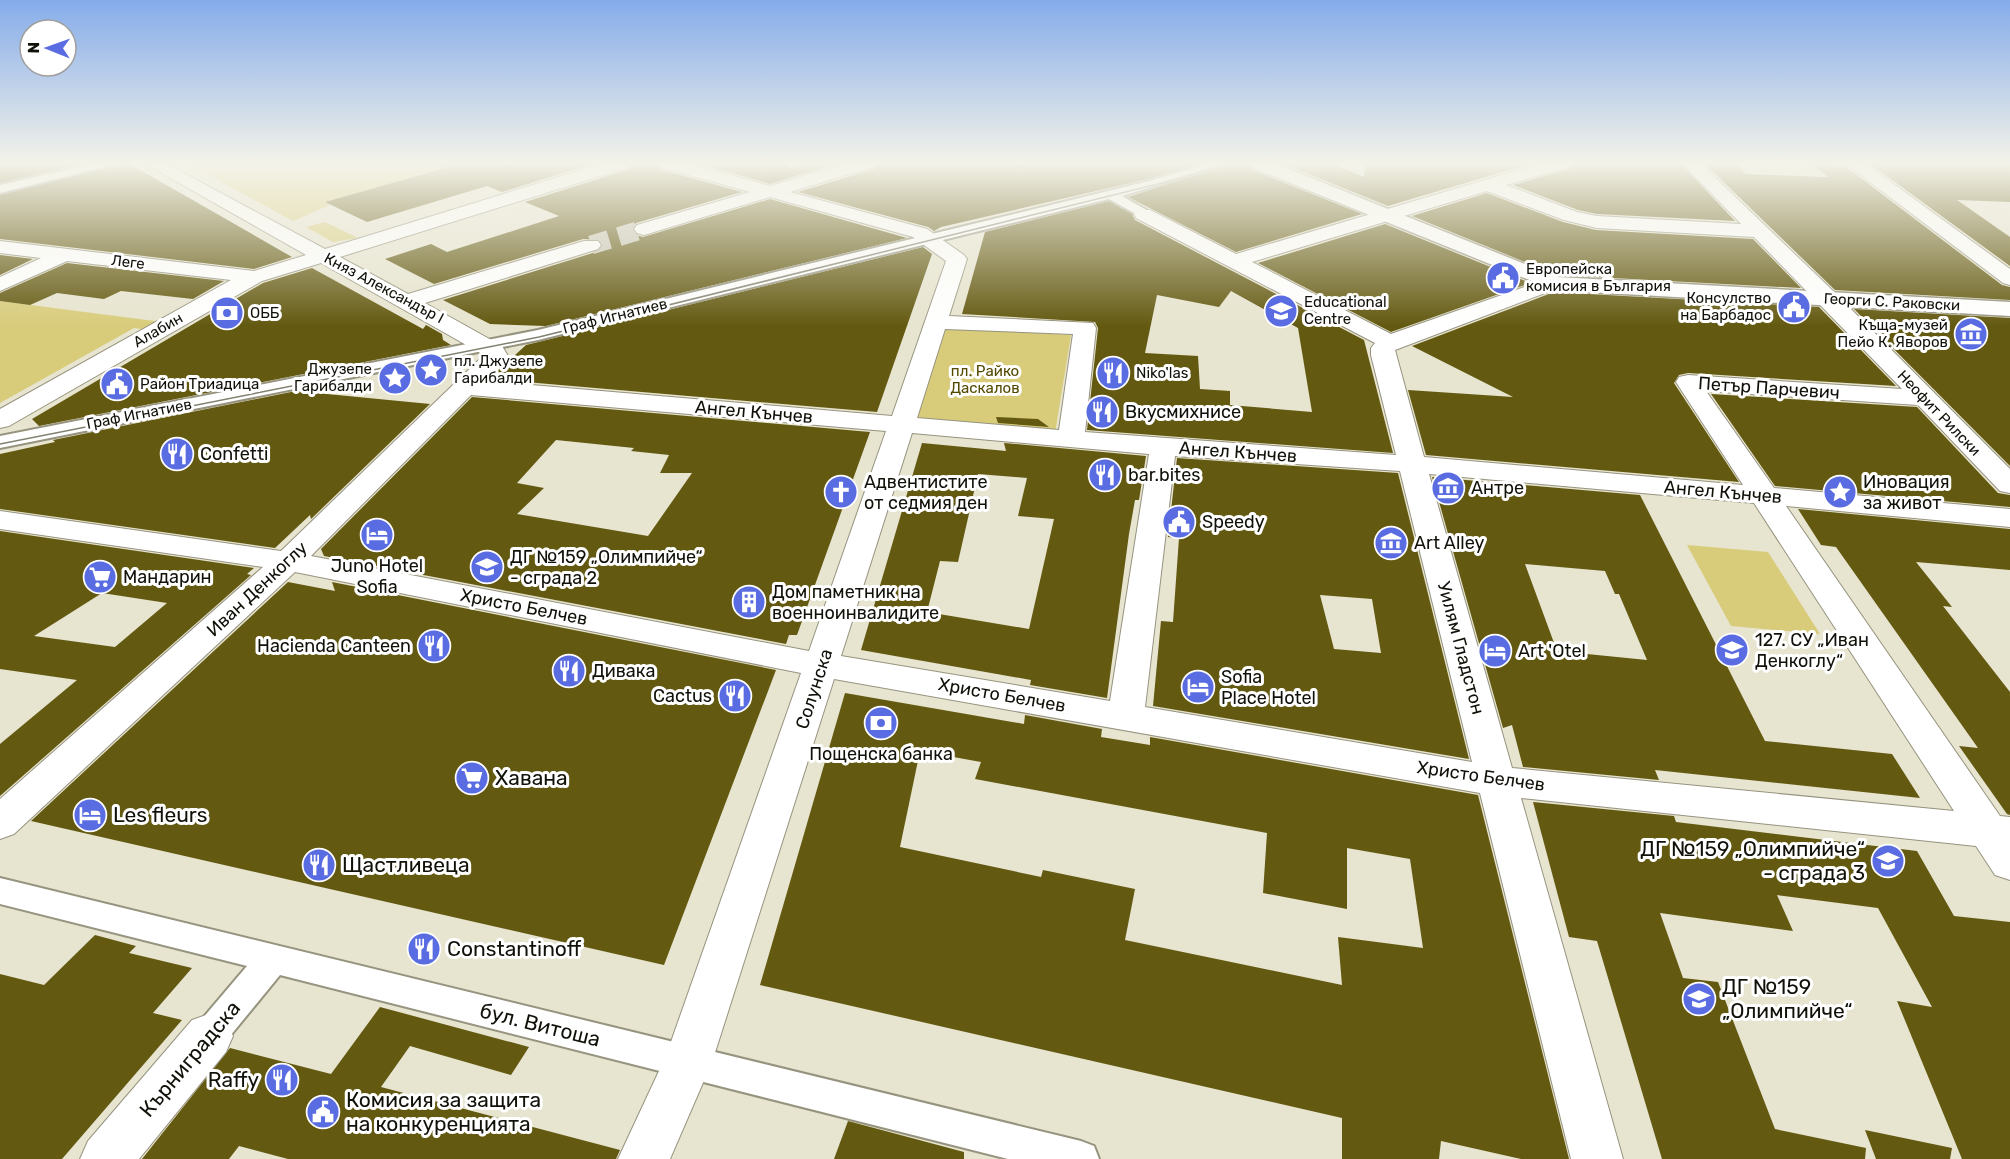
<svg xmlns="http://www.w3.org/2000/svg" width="2010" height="1159" font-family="Rubik,sans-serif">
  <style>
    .green { fill: #d8cc7b }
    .building { fill: #635911; fill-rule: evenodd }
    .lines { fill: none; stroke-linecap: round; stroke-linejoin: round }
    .minor-tunnel { stroke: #c7c4b1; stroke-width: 19; stroke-dasharray: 19 10; stroke-linecap: butt }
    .pedestrian-casing { stroke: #96937f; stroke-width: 4 }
    .minor-casing { stroke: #96937f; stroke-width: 2 }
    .tertiary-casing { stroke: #96937f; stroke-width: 3 }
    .pedestrian { fill: #fff; fill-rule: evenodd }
    .minor { fill: #fff; fill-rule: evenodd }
    .tertiary { fill: #fff; fill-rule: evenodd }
    .tram { stroke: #828071; stroke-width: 1.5 }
    .labels { text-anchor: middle; stroke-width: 6; stroke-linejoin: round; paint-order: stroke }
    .far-street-label { font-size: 15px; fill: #111009; stroke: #fff }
    .far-poi-label { font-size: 15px; fill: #111009; stroke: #fff; text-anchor: start }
    .far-park-label { font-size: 15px; fill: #534900; stroke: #fff }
    .street-label { font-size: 18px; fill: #111009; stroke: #fff }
    .poi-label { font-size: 18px; fill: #111009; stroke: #fff; text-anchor: start }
    .near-poi-label { font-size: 21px; fill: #111009; stroke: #fff; text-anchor: start }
    .near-street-label { font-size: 21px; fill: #111009; stroke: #fff }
  </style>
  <rect width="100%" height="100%" fill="#e7e4cf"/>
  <g class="green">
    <path d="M186,163h275l-135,39 4,3 -37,16z"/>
    <path d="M325,222l33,16 -25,4 -27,-15z"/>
    <path d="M0,301l162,21 -14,8 -14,-2 -134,75z"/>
    <path d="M946,328l125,7 -16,98 -144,-9z"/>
    <path d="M1687,545l81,7 52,82 -89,-8z"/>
  </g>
  <g class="building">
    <path d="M0,163h84l-84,20z"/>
    <path d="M122,163h6l164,94 -38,12 -254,-30v-44z"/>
    <path d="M434,163h161l-93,29 -15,-6 -120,36 -42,-20 120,-34z"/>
    <path d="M633,163h23l3,6 83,23 -106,31 -4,7 4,5 7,2 127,-38 137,39 -361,88 -56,-2 -47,-24 156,-49 4,-6 -3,-5 -17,-1 -149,45 -49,-25 46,-15 16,8 112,-36 -34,-14 105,-33z"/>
    <path d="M697,163h83l10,5 15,-5h33l-68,21z"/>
    <path d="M877,163h324l-53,16 -207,48 -7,4 -6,-4 -130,-35 76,-23z"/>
    <path d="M1232,163h14l4,6 112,45 -126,38 -108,-55z"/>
    <path d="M1281,163h49l34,14 2,-14h167l-145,43z"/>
    <path d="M1572,163h108l55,58 -138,-7 -19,-4 -65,-25 56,-16z"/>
    <path d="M1704,163h31l11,11 82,3 -16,-13 33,2 157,119 8,2v13l-175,-10z"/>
    <path d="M1869,163h141v39l-53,-2 53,37v29z"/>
    <path d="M1487,193l76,29 33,8 157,9 48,49 -244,-13 -145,-59z"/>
    <path d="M1109,201l23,13 3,6 229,120 29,113 -306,-23 11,-102 -3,-6 -133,-8 23,-82zM1231,291l67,37 14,84 -82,-7v-14l-30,-2 -2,-33 -53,-3 12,-58 62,12z"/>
    <path d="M1385,224l145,59 -139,49 -133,-69z"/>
    <path d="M923,247l9,7 -55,158 -388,-33 37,-34z"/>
    <path d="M0,255l33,4 -33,16z"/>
    <path d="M67,263l157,18 -31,18 -72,-8 -17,8 -47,-6 -27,12 -30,-4v-8z"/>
    <path d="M312,268l111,61 3,-4 16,9 1,6 8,5 -412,81 -7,-7 231,-136z"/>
    <path d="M1554,292l265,15 77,79 -208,-13 -9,2 -5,8 65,99 -313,-27 -18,-65 105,7 -101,-51z"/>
    <path d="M1854,309l156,9v148z"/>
    <path d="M296,391l134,13 -119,115 -1,-4 -35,33 -275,-39v-55l55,-12 -2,-2z"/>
    <path d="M1711,394l206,13 81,86 12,2v12l-235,-21z"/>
    <path d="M472,397l398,35 -73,203h-8l-3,9 -462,-88 -3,-7zM556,440l78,8 -3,3 38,4 -9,18h32l-44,63 -131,-22 27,-26 -27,-5z"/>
    <path d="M996,417l42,2 11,8 -51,-4z"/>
    <path d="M922,443l84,8 -2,-8 142,13 -7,44h-4l-6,34 -22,164 -77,-13 1,-5 -170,-30zM978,474l49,4 -9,38 36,3 -25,110 -102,-17 13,-51 18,1z"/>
    <path d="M1177,458l221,15 71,286 -316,-53 8,-85 12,1 6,-84 -11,-1zM1320,595l52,4 9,54 -47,-4z"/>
    <path d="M1432,477l208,18 125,246 127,13 28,44 -265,-28 4,10 -136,-13 -11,-42 -9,3zM1525,564l80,7 10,23h4l28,66 -90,-9z"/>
    <path d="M1798,509l212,20v41l-94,-8 36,45 -9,-1 67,86v123l-3,-1 -48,-68 19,2 -142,-201 -15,-2z"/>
    <path d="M0,531l254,37 -7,6 4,1 -251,221v-52l77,-64 -77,-11zM102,593l65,10 -52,44 -81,-11z"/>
    <path d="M288,582l47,9 -3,-9 444,88 -112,295 -633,-144z"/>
    <path d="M845,693l179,31 1,-9 77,14 -1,8 49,8v-8l328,58 91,364h-48l-80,-18 -2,18h-97v-41l-582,-133zM920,751l61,11 -6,17 292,54 -4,60 84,16v-61l63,11 13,89 -85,-11 4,48 -217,-45 10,-51 -92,-19 -2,7 -141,-30z"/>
    <path d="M1533,802l141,14 2,6 241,29 37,65 56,6v237h-48l-65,-158 35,6 -54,-99 -101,-13 16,36 -133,-18 23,65 35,4 57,147 91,19 -1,11h-203l-65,-218 -28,-4z"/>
    <path d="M95,935l41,11 -7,7 63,15 -39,45 29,7 -120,139h-62v-185l44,11z"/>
    <path d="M380,1007l149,40 -18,28 -101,-29 -29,41 239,63 -4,9h-328l-49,-13 -10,13h-87l88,-111 101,26z"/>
    <path d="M848,1121l116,31v7h-130z"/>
    <path d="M1865,1130l87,18 -2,11h-74z"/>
  </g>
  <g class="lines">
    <path class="minor-tunnel" d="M591,245l53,-16"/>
    <defs>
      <g id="pedestrian">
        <path d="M96,163h24l-120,30v-8z"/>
        <path d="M1210,163h20l-108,33 26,15 2,3 -7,4 -34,-19 -571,141 -538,108v-12l538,-106 611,-149z"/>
        <path d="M0,878l1081,263 13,5 5,13h-91l-728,-184 -59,72 -12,5 -12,-5 -5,-11 5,-11 50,-59 -247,-62z"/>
      </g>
      <g id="minor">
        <path d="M144,163h21l160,86 279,-86h27l-2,4 -289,90 68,37 176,-53h14l3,4 -3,4 -173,54 77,43 6,10 -24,25 408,35 54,-155 -33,-24 -143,-40 -126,38 -7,-2 -3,-4 3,-4 113,-33 -90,-25 -2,-4h29l83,23 77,-23h28l-2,4 -83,25 137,37 37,26 3,4 -18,57 144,7 3,5 -11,104 311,23 -25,-100v-7l4,-5 -239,-125 -2,-4 2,-4h14l86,44 306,-91h28l-2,4 -62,18 71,27 20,4 144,8 -59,-61h18l130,125 180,181v24l-10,-2 -82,-86 -212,-14 68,97 236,21v18l-224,-21 214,310 10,1v63l-15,-5 -19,-29 -455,-48 102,361h-52l-91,-366 -646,-114 -122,383 -42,97h-52l48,-103 135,-383 -506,-101 -281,262 -14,5v-40l263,-232 -263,-38v-18l281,40 203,-196 -163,-92 -59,18 -21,12 -232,133 -9,2v-19l231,-129 -164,-19 -67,30v-14l41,-19 -41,-5v-12l254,30 52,-16zM1487,191l77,29 33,8 157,9 148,152 -214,-14 -9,2 -3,5 67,103 -319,-28 -29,-107 166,-63 4,-4 -4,-4 -7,-2 -7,2 -156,55 -139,-72zM945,329l128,5 -14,96 -142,-12zM471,395l415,36 -77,220 -498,-95zM912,433l237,21 -39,247 -269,-45zM1175,456l225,15 72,291 -327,-55zM1429,474l325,29 200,308 -442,-43z"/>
        <path d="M1845,163h20l145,106v16l-7,-2z"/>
        <path d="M209,1014l17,6 7,16 -7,16 -87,107h-59l8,-18 104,-121z"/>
      </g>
      <path id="tertiary" d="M1248,163h26l283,114 453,25v14l-456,-26 -303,-123z"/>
    </defs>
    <use href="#pedestrian" class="pedestrian-casing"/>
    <use href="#minor" class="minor-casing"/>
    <use href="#tertiary" class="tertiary-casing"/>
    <use href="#pedestrian" class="pedestrian"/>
    <use href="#minor" class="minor"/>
    <use href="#tertiary" class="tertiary"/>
    <path class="tram" d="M0,444l539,-107 623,-154 68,-20"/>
  </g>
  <linearGradient id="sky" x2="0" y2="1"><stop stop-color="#85acea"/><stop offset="0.5" stop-color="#f4f3e9"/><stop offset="1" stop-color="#f4f3e9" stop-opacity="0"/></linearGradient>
  <rect width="2010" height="326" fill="url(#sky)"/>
  <defs>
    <symbol id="civic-disc" viewBox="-11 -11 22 22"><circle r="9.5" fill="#5a6ce2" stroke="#fff"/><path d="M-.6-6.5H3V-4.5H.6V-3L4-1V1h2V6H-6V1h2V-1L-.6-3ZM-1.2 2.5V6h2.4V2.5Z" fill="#fff"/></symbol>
    <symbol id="school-disc" viewBox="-11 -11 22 22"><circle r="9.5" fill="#5a6ce2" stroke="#fff"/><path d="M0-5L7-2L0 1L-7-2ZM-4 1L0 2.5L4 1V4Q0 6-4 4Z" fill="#fff"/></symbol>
    <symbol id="bank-disc" viewBox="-11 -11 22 22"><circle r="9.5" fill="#5a6ce2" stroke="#fff"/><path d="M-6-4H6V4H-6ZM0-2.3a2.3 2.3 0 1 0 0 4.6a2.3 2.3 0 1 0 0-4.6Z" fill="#fff"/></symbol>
    <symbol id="museum-disc" viewBox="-11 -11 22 22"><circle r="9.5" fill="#5a6ce2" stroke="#fff"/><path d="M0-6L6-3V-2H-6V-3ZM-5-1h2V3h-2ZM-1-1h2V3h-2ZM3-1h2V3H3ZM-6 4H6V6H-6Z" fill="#fff"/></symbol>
    <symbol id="sight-disc" viewBox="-11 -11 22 22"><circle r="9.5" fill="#5a6ce2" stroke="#fff"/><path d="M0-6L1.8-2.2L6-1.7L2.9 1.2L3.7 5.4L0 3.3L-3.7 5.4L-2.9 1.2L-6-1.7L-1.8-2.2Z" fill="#fff"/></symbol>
    <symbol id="restaurant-disc" viewBox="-11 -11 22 22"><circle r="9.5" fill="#5a6ce2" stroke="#fff"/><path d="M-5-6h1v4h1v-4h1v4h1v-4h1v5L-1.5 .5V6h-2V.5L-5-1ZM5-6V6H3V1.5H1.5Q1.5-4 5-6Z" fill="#fff"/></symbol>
    <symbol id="church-disc" viewBox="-11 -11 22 22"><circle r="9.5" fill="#5a6ce2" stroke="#fff"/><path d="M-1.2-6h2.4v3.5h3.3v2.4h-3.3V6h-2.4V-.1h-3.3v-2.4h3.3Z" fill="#fff"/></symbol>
    <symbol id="hotel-disc" viewBox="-11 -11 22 22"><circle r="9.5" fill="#5a6ce2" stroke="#fff"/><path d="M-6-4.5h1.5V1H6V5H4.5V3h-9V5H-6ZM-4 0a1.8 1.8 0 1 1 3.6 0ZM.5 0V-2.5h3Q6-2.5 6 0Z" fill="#fff"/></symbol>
    <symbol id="supermarket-disc" viewBox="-11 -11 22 22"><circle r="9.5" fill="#5a6ce2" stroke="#fff"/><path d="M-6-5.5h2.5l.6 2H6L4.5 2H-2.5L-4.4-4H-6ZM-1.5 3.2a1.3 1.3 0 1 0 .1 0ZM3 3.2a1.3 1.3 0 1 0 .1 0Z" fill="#fff"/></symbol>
    <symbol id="building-disc" viewBox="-11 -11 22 22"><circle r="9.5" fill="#5a6ce2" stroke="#fff"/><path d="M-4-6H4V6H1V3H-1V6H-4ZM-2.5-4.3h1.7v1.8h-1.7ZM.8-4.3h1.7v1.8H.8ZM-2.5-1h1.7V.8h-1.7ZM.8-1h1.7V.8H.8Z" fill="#fff"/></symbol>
  </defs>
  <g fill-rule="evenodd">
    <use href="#civic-disc" x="1484" y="259" width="38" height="38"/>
    <use href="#civic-disc" x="1775" y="288" width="38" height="38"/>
    <use href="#school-disc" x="1262" y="292" width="38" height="38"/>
    <use href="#bank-disc" x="208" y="294" width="38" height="38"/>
    <use href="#museum-disc" x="1952" y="315" width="38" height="38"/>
    <use href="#sight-disc" x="412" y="351" width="38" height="38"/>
    <use href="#restaurant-disc" x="1094" y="354" width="38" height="38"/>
    <use href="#sight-disc" x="376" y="359" width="38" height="38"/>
    <use href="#civic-disc" x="98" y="365" width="38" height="38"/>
    <use href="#restaurant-disc" x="1083" y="393" width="38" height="38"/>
    <use href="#restaurant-disc" x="158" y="435" width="38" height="38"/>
    <use href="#restaurant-disc" x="1086" y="456" width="38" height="38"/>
    <use href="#museum-disc" x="1429" y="469" width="38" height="38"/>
    <use href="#church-disc" x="822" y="473" width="38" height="38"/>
    <use href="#sight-disc" x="1821" y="473" width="38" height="38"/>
    <use href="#civic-disc" x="1160" y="503" width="38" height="38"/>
    <use href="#hotel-disc" x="358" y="516" width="38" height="38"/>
    <use href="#museum-disc" x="1372" y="524" width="38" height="38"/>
    <use href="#school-disc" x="468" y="548" width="38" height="38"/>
    <use href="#supermarket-disc" x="81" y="558" width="38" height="38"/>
    <use href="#building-disc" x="730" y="583" width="38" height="38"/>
    <use href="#restaurant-disc" x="415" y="627" width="38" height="38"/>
    <use href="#school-disc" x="1713" y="631" width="38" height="38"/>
    <use href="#hotel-disc" x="1476" y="632" width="38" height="38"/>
    <use href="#restaurant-disc" x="550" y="652" width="38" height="38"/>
    <use href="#hotel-disc" x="1179" y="668" width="38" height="38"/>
    <use href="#restaurant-disc" x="716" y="677" width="38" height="38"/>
    <use href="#bank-disc" x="862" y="704" width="38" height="38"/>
    <use href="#supermarket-disc" x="453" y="759" width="38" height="38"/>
    <use href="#hotel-disc" x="71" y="796" width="38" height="38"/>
    <use href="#school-disc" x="1869" y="842" width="38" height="38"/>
    <use href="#restaurant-disc" x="300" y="846" width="38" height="38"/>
    <use href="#restaurant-disc" x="405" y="930" width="38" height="38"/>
    <use href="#school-disc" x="1680" y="980" width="38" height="38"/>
    <use href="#restaurant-disc" x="263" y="1061" width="38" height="38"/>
    <use href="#civic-disc" x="304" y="1093" width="38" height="38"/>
  </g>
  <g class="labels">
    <g class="far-street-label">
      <text transform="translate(128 262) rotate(7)" y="5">Леге</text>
      <text transform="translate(384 288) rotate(28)" y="5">Княз Александър I</text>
      <text transform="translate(1892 302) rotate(3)" y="5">Георги С. Раковски</text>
      <text transform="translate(615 316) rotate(-14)" y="5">Граф Игнатиев</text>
      <text transform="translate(158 330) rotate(-30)" y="5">Алабин</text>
      <text transform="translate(1939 413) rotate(46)" y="5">Неофит Рилски</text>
      <text transform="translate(139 414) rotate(-11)" y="5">Граф Игнатиев</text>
    </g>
    <g class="far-poi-label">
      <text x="1526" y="274">Европейска<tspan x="1526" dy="17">комисия в България</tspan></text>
      <text x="1771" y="303" text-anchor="end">Консулство<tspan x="1771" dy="17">на Барбадос</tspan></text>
      <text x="1304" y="307">Educational<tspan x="1304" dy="17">Centre</tspan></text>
      <text x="250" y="318">ОББ</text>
      <text x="1948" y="330" text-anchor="end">Къща-музей<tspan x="1948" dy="17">Пейо К. Яворов</tspan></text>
      <text x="454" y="366">пл. Джузепе<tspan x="454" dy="17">Гарибалди</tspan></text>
      <text x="372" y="374" text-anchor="end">Джузепе<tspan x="372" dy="17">Гарибалди</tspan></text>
      <text x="1136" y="378">Niko'las</text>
      <text x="140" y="389">Район Триадица</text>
    </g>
    <g class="far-park-label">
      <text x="985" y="376">пл. Райко<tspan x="985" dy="17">Даскалов</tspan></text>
    </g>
    <g class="street-label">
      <text transform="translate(1769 388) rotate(4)" y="6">Петър Парчевич</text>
      <text transform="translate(754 412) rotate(5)" y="6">Ангел Кънчев</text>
      <text transform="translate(1238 452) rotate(4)" y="6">Ангел Кънчев</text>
      <text transform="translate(1723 492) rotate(5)" y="6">Ангел Кънчев</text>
      <text transform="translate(257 589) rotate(-43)" y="6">Иван Денкоглу</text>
      <text transform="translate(524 607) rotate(11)" y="6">Христо Белчев</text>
      <text transform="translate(1461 648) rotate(75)" y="6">Уилям Гладстон</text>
      <text transform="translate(814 689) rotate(-72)" y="6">Солунска</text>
      <text transform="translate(1002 695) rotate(10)" y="6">Христо Белчев</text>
      <text transform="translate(1481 776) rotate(8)" y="6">Христо Белчев</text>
    </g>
    <g class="poi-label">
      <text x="1125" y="418">Вкусмихнисе</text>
      <text x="200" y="460">Confetti</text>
      <text x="1128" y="481">bar.bites</text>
      <text x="864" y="488">Адвентистите<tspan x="864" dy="21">от седмия ден</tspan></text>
      <text x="1863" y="488">Иновация<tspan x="1863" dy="21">за живот</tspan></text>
      <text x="1471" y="494">Антре</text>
      <text x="1202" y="528">Speedy</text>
      <text x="1414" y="549">Art Alley</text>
      <text x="510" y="563">ДГ №159 „Олимпийче“<tspan x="510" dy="21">- сграда 2</tspan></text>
      <text x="377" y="572" text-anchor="middle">Juno Hotel<tspan x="377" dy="21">Sofia</tspan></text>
      <text x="123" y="583">Мандарин</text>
      <text x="772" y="598">Дом паметник на<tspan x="772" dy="21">военноинвалидите</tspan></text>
      <text x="1755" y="646">127. СУ „Иван<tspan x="1755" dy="21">Денкоглу“</tspan></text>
      <text x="411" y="652" text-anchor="end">Hacienda Canteen</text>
      <text x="1518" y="657">Art 'Otel</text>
      <text x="592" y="677">Дивака</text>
      <text x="1221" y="683">Sofia<tspan x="1221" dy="21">Place Hotel</tspan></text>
      <text x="712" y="702" text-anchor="end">Cactus</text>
      <text x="881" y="760" text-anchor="middle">Пощенска банка</text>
    </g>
    <g class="near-poi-label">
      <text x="495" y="785">Хавана</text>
      <text x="113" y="822">Les fleurs</text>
      <text x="1865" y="856" text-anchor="end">ДГ №159 „Олимпийче“<tspan x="1865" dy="24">- сграда 3</tspan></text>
      <text x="342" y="872">Щастливеца</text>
      <text x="447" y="956">Constantinoff</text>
      <text x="1722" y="994">ДГ №159<tspan x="1722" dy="24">„Олимпийче“</tspan></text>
      <text x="259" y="1087" text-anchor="end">Raffy</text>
      <text x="346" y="1107">Комисия за защита<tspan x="346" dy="24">на конкуренцията</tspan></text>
    </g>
    <g class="near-street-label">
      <text transform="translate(540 1025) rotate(14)" y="7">бул. Витоша</text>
      <text transform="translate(190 1059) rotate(-50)" y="7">Кърниградска</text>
    </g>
  </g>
  <g transform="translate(48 48) rotate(271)"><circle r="28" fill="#ffffff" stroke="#a09f9d" stroke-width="1.5"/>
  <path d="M0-4.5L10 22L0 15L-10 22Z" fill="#5a6ce2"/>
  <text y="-9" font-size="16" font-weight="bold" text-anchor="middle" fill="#111009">N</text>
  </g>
</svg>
